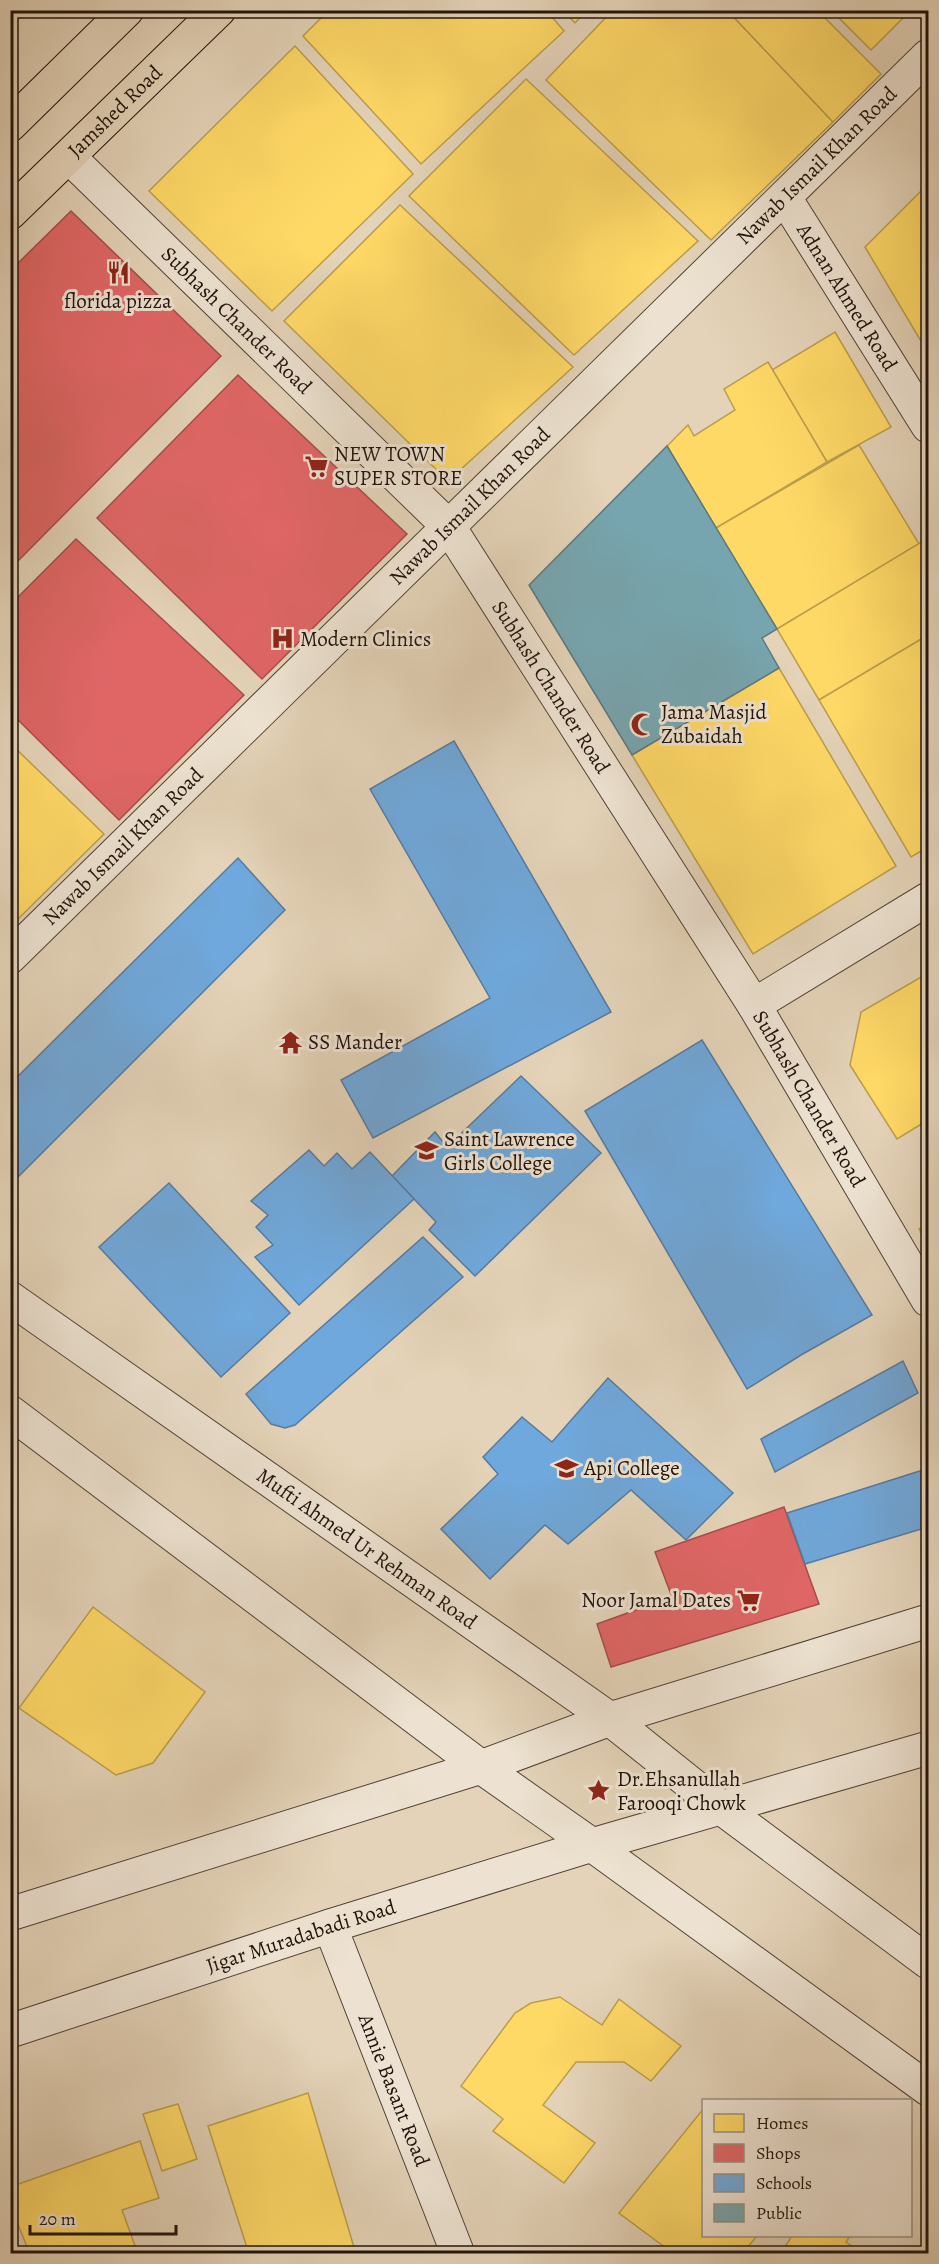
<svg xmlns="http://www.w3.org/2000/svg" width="939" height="2264" font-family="Alegreya,serif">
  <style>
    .homes { fill: #ffd966; stroke: #bc9e4b; stroke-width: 1.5 }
    .shops { fill: #e06666; stroke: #a64d4b; stroke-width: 1.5 }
    .schools { fill: #6fa8dc; stroke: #577b9e; stroke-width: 1.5 }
    .public { fill: #76a5af; stroke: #5c797e; stroke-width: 1.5 }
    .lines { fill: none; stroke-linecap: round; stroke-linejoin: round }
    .minor-casing { stroke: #514337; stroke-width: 35 }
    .major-casing { stroke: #20130c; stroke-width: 35 }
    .minor { stroke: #ede2d1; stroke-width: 33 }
    .major { stroke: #e4d3b8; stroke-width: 33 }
    .labels { text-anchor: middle; stroke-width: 6; stroke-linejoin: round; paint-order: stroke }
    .street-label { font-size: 21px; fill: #20130c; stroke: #ede2d1 }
    .poi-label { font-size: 21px; fill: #20130c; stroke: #ede2d1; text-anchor: start }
  </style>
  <rect width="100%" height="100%" fill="#e4d3b8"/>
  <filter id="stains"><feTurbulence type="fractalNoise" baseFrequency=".00333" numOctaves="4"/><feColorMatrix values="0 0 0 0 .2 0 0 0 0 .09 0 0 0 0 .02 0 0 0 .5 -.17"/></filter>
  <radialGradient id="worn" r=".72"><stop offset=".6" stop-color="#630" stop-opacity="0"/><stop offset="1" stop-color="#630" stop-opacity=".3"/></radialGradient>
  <g class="homes">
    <path d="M329,10h217l18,21 -143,133 -118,-128z"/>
    <path d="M563,10h24l-12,13z"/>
    <path d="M613,10h114l106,112 -122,118 -165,-160z"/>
    <path d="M727,10h90l64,64 -48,48z"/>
    <path d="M831,10h80l-40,40z"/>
    <path d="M295,46l118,128 -141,137 -123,-120z"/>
    <path d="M526,79l172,162 -124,114 -165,-159z"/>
    <path d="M928,184v169l-63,-106z"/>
    <path d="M400,205l173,162 -125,114 -164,-160z"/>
    <path d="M835,332l56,95 -64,35 -55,-92z"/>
    <path d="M768,362l59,100 -111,66 -49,-82 21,-21 6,11 41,-26 -11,-21z"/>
    <path d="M859,445l60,99 -142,85 -61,-101z"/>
    <path d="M928,538v97l-109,65 -42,-71z"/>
    <path d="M928,635v212l-17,10 -92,-157z"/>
    <path d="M779,668l117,198 -143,88 -121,-199z"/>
    <path d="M10,743l94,91 -94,93z"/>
    <path d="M928,973v147l-31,19 -47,-74 11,-53z"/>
    <path d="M928,1223v22l-9,-16z"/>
    <path d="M93,1607l112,85 -52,71 -37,12 -97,-67z"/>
    <path d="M560,1997l42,28 17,-26 62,47 -30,35 -27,-19h-48l-33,43 52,38 -31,40 -71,-52 10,-12 -42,-33 54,-73 16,-10z"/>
    <path d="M308,2093l48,161h-107l-41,-128z"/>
    <path d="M178,2104l19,55 -35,12 -19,-57z"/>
    <path d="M704,2108v128h53l-15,18h-68l-55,-41z"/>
    <path d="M140,2141l19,57 -37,12 16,44h-108l-20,-49v-18z"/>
    <path d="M792,2236h58l-4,6 17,12h-83z"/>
  </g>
  <g class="shops">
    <path d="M71,211l150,145 -203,205 -8,-7v-283z"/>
    <path d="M238,375l169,159 -145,145 -165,-161z"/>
    <path d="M76,539l168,156 -125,125 -109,-108v-107z"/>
    <path d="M784,1507l35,97 -208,63 -14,-43 75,-27 -17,-45z"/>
  </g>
  <g class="schools">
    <path d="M454,741l157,271 -238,126 -32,-58 149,-82 -120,-209z"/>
    <path d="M238,858l47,52 -275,275v-101z"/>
    <path d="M702,1040l170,275 -71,40 -54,34 -162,-278z"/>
    <path d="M521,1076l80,77 -126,123 -46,-46 7,-8 -44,-46 43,-44 12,15z"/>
    <path d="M309,1150l15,16 13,-13 15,16 18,-17 44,47 -115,106 -44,-48 18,-12 -17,-18 12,-12 -17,-14z"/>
    <path d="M169,1183l121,130 -69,64 -122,-130z"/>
    <path d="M423,1237l40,40 -168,148 -10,3 -14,-4 -25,-30z"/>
    <path d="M903,1361l15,32 -143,79 -14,-33z"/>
    <path d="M608,1378l125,115 -47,47 -55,-50 -63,54 -23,-19 -55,54 -49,-50 57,-55 -15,-17 39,-40 30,25z"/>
    <path d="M923,1470l5,19v38l-123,37 -18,-51z"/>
  </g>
  <path class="public" d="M667,446l110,183 -15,9 17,30 -147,87 -103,-170z"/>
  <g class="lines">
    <defs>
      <g id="minor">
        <path id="s1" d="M69,157l380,370 305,478 174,295"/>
        <path id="s2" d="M785,198l143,228"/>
        <path id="s3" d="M10,957l918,-901"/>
        <path d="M754,1005l174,-106"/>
        <path id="s4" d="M10,1298l600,421 110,88 208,155"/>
        <path d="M10,1412l471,355 111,78 336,244"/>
        <path d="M10,1914l471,-147 129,-48 318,-98"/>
        <path id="s5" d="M330,1926l128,328"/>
        <path id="s6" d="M10,2031l320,-105 262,-81 336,-97"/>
      </g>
      <g id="major">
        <path d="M10,125l117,-115"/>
        <path id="s7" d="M10,213l209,-203"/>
      </g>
    </defs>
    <use href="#minor" class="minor-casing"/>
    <use href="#major" class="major-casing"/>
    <use href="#minor" class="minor"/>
    <use href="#major" class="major"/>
  </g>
  <defs>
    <symbol id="restaurant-bare" viewBox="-9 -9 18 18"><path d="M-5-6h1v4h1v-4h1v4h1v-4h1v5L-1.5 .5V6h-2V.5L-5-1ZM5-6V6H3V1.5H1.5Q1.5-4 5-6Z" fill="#8f2418" stroke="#ede2d1" stroke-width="2.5" paint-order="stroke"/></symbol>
    <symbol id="supermarket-bare" viewBox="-9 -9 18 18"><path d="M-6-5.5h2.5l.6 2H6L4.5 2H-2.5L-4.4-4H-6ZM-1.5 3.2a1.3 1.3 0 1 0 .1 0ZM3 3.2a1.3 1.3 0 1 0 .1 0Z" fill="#8f2418" stroke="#ede2d1" stroke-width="2.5" paint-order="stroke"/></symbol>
    <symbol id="hospital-bare" viewBox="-9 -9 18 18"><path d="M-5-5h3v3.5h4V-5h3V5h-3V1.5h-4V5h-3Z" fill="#8f2418" stroke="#ede2d1" stroke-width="2.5" paint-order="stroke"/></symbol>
    <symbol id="mosque-bare" viewBox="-9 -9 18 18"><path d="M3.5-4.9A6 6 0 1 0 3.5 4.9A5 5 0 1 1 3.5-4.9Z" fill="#8f2418" stroke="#ede2d1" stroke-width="2.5" paint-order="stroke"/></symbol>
    <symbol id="temple-bare" viewBox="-9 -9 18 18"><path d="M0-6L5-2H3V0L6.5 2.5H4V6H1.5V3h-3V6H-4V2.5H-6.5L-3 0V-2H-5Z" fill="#8f2418" stroke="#ede2d1" stroke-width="2.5" paint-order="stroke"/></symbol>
    <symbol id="university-bare" viewBox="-9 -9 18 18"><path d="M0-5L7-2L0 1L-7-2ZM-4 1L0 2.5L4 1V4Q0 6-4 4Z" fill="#8f2418" stroke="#ede2d1" stroke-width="2.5" paint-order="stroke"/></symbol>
    <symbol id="sight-bare" viewBox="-9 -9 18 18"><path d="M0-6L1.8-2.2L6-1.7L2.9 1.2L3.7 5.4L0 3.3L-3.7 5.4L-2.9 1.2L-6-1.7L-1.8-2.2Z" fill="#8f2418" stroke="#ede2d1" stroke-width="2.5" paint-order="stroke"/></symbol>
  </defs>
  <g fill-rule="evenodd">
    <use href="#restaurant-bare" x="102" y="256" width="33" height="33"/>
    <use href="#supermarket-bare" x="300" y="450" width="33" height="33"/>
    <use href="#hospital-bare" x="266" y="622" width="33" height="33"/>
    <use href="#mosque-bare" x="626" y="708" width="33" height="33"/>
    <use href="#temple-bare" x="274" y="1026" width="33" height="33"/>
    <use href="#university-bare" x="410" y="1134" width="33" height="33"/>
    <use href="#university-bare" x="550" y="1452" width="33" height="33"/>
    <use href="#supermarket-bare" x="732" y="1584" width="33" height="33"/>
    <use href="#sight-bare" x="582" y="1774" width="33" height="33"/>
  </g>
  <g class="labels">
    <g class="street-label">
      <text dy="7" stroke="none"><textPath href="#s7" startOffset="146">Jamshed Road</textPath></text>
      <text dy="7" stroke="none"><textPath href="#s3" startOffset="1130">Nawab Ismail Khan Road</textPath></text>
      <text dy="7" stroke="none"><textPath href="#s2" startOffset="117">Adnan Ahmed Road</textPath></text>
      <text dy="7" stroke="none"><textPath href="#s1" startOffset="234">Subhash Chander Road</textPath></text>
      <text dy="7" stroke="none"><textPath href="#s3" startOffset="644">Nawab Ismail Khan Road</textPath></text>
      <text dy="7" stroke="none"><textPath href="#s1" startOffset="720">Subhash Chander Road</textPath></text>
      <text dy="7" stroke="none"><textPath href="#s3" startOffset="158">Nawab Ismail Khan Road</textPath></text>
      <text dy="7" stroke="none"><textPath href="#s1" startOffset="1206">Subhash Chander Road</textPath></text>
      <text dy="7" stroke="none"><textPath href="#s4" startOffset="436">Mufti Ahmed Ur Rehman Road</textPath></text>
      <text dy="7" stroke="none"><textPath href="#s6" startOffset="306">Jigar Muradabadi Road</textPath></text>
      <text dy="7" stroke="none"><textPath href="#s5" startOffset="176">Annie Basant Road</textPath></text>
    </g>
    <g class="poi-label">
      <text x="118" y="308" text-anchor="middle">florida pizza</text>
      <text x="334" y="461">NEW TOWN<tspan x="334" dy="24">SUPER STORE</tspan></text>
      <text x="300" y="646">Modern Clinics</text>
      <text x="661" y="719">Jama Masjid<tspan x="661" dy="24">Zubaidah</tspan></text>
      <text x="308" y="1049">SS Mander</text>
      <text x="444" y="1146">Saint Lawrence<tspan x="444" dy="24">Girls College</tspan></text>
      <text x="584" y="1475">Api College</text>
      <text x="731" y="1607" text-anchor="end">Noor Jamal Dates</text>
      <text x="617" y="1786">Dr.Ehsanullah<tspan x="617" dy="24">Farooqi Chowk</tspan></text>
    </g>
  </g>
  <rect width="939" height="2264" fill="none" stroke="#e4d3b8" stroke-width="36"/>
  <rect x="12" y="12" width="915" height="2240" fill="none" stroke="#20130c" stroke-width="3"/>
  <rect x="18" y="18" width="903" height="2228" fill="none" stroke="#20130c" stroke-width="1.5"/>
  <rect x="702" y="2099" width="210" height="138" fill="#ede2d1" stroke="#9b8f82" stroke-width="1.5"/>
  <rect x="714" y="2114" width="30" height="18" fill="#ffd966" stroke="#9b8f82" stroke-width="1.5"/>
  <text x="756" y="2129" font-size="18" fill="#20130c">Homes</text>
  <rect x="714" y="2144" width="30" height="18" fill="#e06666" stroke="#9b8f82" stroke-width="1.5"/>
  <text x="756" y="2159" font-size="18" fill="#20130c">Shops</text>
  <rect x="714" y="2174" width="30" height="18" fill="#6fa8dc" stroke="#9b8f82" stroke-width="1.5"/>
  <text x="756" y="2189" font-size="18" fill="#20130c">Schools</text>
  <rect x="714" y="2204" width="30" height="18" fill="#76a5af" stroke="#9b8f82" stroke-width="1.5"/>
  <text x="756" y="2219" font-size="18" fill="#20130c">Public</text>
  <path d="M30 2225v9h146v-9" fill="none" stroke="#20130c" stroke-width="3"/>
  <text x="39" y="2225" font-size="18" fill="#20130c" stroke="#ede2d1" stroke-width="4.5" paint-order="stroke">20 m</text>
  <rect width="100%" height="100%" filter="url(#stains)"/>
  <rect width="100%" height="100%" fill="url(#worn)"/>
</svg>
